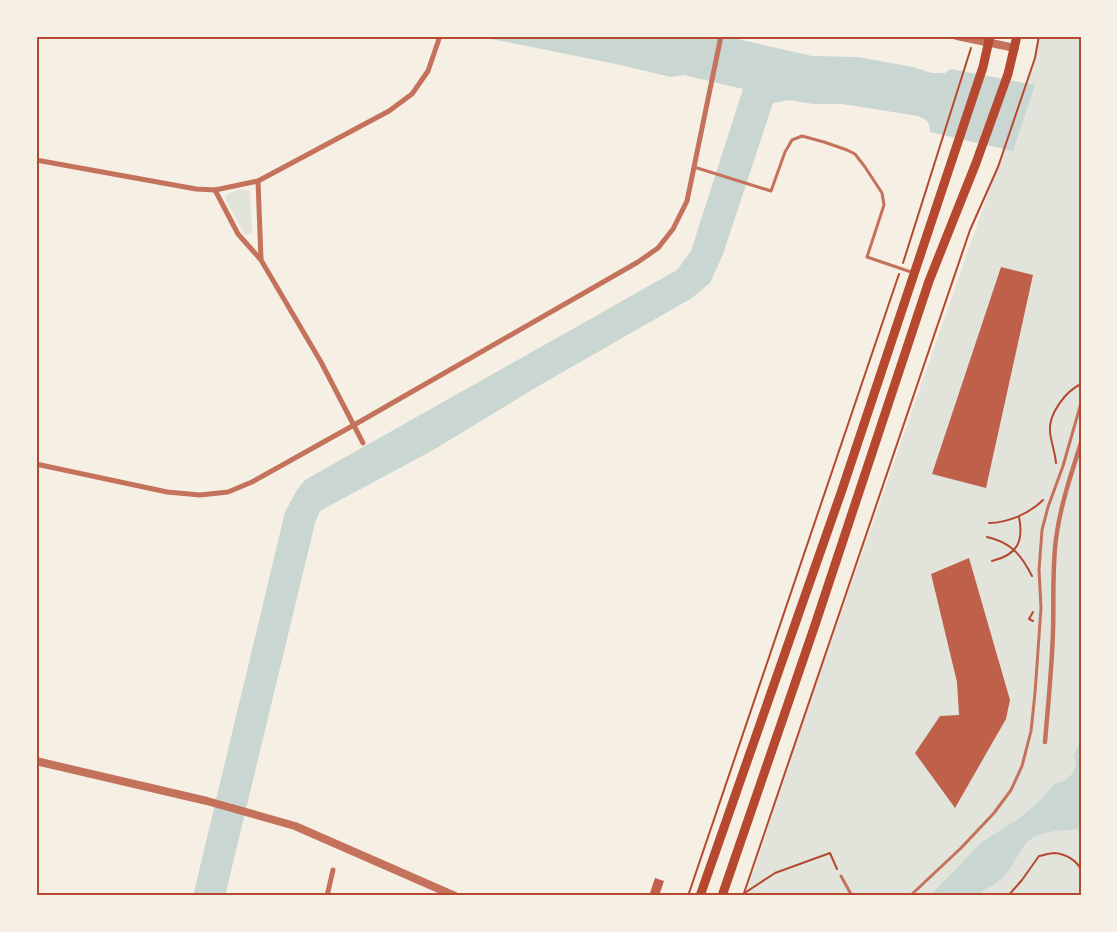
<svg xmlns="http://www.w3.org/2000/svg" width="1117" height="932" font-family="'Alegreya Sans',sans-serif">
  <style>
    .green { fill: #e2e4dc }
    .water { fill: #c9d6d2 }
    .building { fill: #bf614a }
    .lines { fill: none; stroke-linecap: round; stroke-linejoin: round }
    .path { stroke: #b5482f; stroke-width: 2 }
    .service { stroke: #c5725c; stroke-width: 3 }
    .pedestrian { stroke: #c5725c; stroke-width: 4.5 }
    .minor { stroke: #c5725c; stroke-width: 5 }
    .tertiary { stroke: #c5725c; stroke-width: 8 }
    .secondary { stroke: #b5482f; stroke-width: 9 }
    .neatline { fill: none; stroke: #b5482f; stroke-width: 2 }
  </style>
  <rect width="100%" height="100%" fill="#f6efe4"/>
  <g class="green">
    <path d="M1038,36h43v860h-336l62,-186 223,-636z"/>
    <path d="M240,189l10,2 2,42 -7,2 -20,-36 2,-5z"/>
  </g>
  <g class="water">
    <path d="M477,36h247l88,20 46,1 55,10 19,6h13l6,-4 84,16 -22,66 -83,-19c0,-10 -3,-12 -12,-16l-76,-12h-29l-24,-4 -16,3 -50,151 -13,29 -18,15 -157,90 -100,61 -115,62 -5,12 -90,373h-32l92,-384 12,-22 8,-10 372,-210 14,-19 52,-162 -59,-14 -13,2 -55,-13z"/>
    <path d="M1081,741v84l-4,4c-18,2 -42,1 -54,18 -6,9 -11,20 -19,29 -8,9 -19,12 -28,20h-46l52,-54 38,-24 18,-16 17,-18 11,-4 7,-7 3,-11 -3,-7z"/>
  </g>
  <g class="building">
    <path d="M1001,267l32,8 -47,213 -54,-14z"/>
    <path d="M969,558l41,142 -4,19 -51,89 -40,-55 25,-37 19,-1 -2,-33 -26,-108z"/>
    <path d="M655,878l9,3 -5,15h-10z"/>
  </g>
  <g class="lines">
    <g class="path">
      <path d="M903,263l68,-215"/>
      <path d="M1056,463c-1,-11 -5,-21 -6,-31 -2,-18 16,-41 31,-48"/>
      <path d="M989,523c19,0 41,-10 54,-23"/>
      <path d="M987,537c23,5 34,17 45,39"/>
      <path d="M992,561c25,-6 32,-19 27,-44"/>
      <path d="M1033,612l-4,7 4,2"/>
      <path d="M688,896l211,-622"/>
      <path d="M740,896l35,-23 55,-20 7,16"/>
      <path d="M743,896l227,-666 28,-63 37,-109 4,-22"/>
      <path d="M1008,896l14,-16 17,-24c5,-1 11,-3 16,-3 10,1 22,7 26,17"/>
    </g>
    <g class="service">
      <path d="M694,167l77,24 14,-39 7,-12 10,-4 22,6 23,8 8,4 10,13 17,26 2,12 -17,52 47,16"/>
      <path d="M841,876l11,20"/>
      <path d="M910,896l51,-48 33,-35 17,-23 11,-24 9,-35 4,-38 6,-85 -2,-38 3,-40 6,-23 15,-41 18,-63"/>
    </g>
    <path class="pedestrian" d="M1045,742c3,-37 7,-74 8,-111 1,-30 -1,-61 3,-92 4,-32 15,-65 25,-96"/>
    <g class="minor">
      <path d="M36,160l160,29 19,1 43,-9 131,-70 23,-17 16,-23 12,-35"/>
      <path d="M258,181l3,78"/>
      <path d="M215,190l23,44 23,26 60,102 42,81"/>
      <path d="M36,464l131,28 33,3 28,-3 24,-10 102,-57 284,-163 20,-14 15,-19 14,-28 34,-165"/>
      <path d="M327,896l6,-26"/>
    </g>
    <g class="tertiary">
      <path d="M957,36l58,12"/>
      <path d="M36,761l171,40 88,25 160,70"/>
    </g>
    <g class="secondary">
      <path d="M700,896l142,-406 141,-423 7,-31"/>
      <path d="M722,896l93,-271 114,-344 47,-118 32,-89 9,-38"/>
    </g>
  </g>
  <rect width="1117" height="932" fill="none" stroke="#f6efe4" stroke-width="75"/>
  <rect x="38" y="38" width="1042" height="856" class="neatline"/>
</svg>
